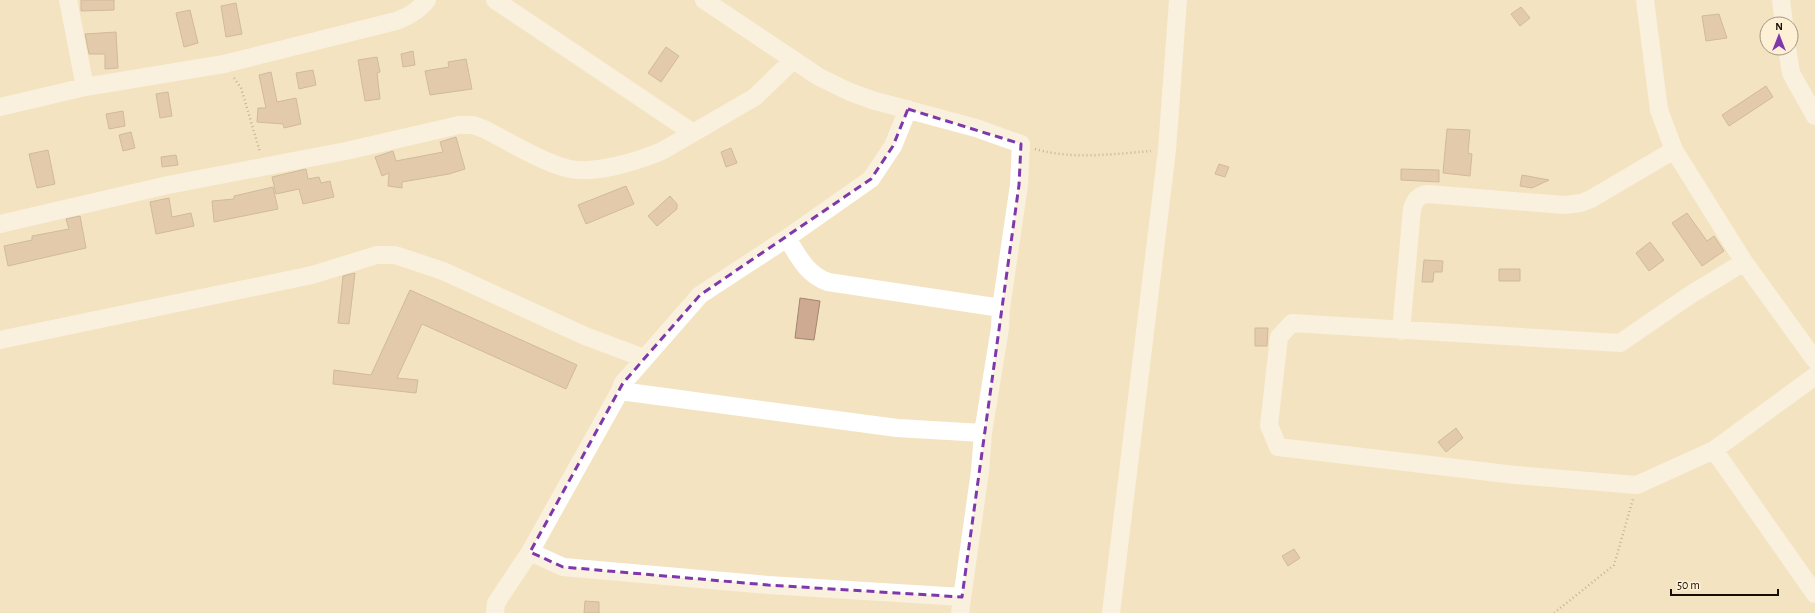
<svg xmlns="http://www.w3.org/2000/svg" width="1815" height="613" font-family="'Alegreya Sans',sans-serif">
<rect width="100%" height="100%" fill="#f4e3c1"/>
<path fill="#cdaa91" stroke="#a48570" d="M81 0H114V10L81 11Z
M236 3 242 34 226 37 221 6Z
M1521 7 1530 18 1520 26 1511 14Z
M190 10 198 43 184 47 176 13Z
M1719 14 1727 38 1706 41 1702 16Z
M116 32 118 68 105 69V54H89L85 34Z
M666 47 679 56 661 82 648 73Z
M413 51 415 65 403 67 401 54Z
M377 57 380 72 377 73 380 99 365 101 358 60Z
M466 59 472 89 430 95 425 71 449 67 448 62Z
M313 70 316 85 299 89 296 73Z
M271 72 277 102 296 98 301 124 284 128 283 124 257 122 258 108H266L259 75Z
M1766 86 1773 97 1729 126 1722 115Z
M168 92 172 116 160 118 156 94Z
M123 111 125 126 109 129 106 114Z
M1447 129 1470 130 1468 153 1472 154 1470 176 1443 173Z
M131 132 135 148 123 151 119 135Z
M456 137 465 169 449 174 402 182V188L388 186 389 173 382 176 375 157 393 151 396 161 443 152 440 142Z
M731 148 737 163 726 167 721 152Z
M48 150 55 184 37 188 29 154Z
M176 155 178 165 162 167 161 157Z
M1219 164 1229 167 1225 177 1215 174Z
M306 169 308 179 319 177 321 183 330 181 334 197 303 204 299 189 276 194 272 177Z
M1401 169 1439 170V182L1401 180Z
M1522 175 1549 180 1532 188 1520 186Z
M626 186 634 204 586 224 578 205Z
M273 187 278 209 214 222 212 201 234 199V196Z
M670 196 677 204V209L657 226 648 216Z
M169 198 172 217 191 213 194 226 156 234 150 202Z
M1687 213 1707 241 1714 236 1724 251 1702 266 1672 223Z
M80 216 86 248 8 266 4 246 32 240V236L69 229 66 219Z
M1650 242 1664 260 1649 271 1636 253Z
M1424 260 1443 261 1442 272H1434L1433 282H1422Z
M1499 269H1520V281H1499Z
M355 273 349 324 338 323 343 276Z
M410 290 577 365 566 389 422 324 397 378 418 380 416 393 333 384 334 370 371 375Z
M800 298 820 301 814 340 795 338Z
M1255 328H1268L1267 346H1255Z
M1456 428 1463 438 1446 452 1438 442Z
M1294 549 1300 558 1288 566 1282 556Z
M585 601 599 602V613H584Z"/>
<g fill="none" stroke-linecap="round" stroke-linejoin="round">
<path stroke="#867a64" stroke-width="2.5" stroke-dasharray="1 3" stroke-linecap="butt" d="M234 78 241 88 260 152
M1035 149C1073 160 1113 154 1151 151
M1554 613 1614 565 1633 499"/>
<path stroke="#fff" stroke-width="18" d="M68 0 85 87
M495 0 693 133
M704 0 819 77 850 92 872 100 976 128 1021 144 1019 185 1001 308 1000 328 983 433
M1645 0 1659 110 1674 150 1744 262 1815 360
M1781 0 1784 24
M1787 48 1791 73 1815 116
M0 107 85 87 224 64 396 21C409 16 418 11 427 0
M0 224 168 185 346 151 459 125H473L484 129C508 141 545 164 570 169 597 174 638 161 662 151L755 97 793 60
M787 238C799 257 806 274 828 282L1001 308
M1744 262 1690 295 1620 343 1292 323 1279 337 1269 425 1278 447 1515 475 1637 485 1714 450 1815 376
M1401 331 1412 209C1415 200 1418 195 1428 194L1564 205 1581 203 1591 199 1674 150
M0 340 312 275 377 255H395L443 271 585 336 644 358
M620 391 897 428 983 433 980 471 960 613
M1714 450 1815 594
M530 552 563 567 768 585 962 597
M495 613 496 603 530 552 620 391 623 383 700 295 787 238 871 179 893 146 908 109
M1111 613 1167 150 1178 0"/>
</g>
<path d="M0 0H1815V613H0ZM908 109 1021 144 1019 185 962 597 768 585 563 567 530 552 623 383 700 295 871 179 893 146Z" fill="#f4e3c1" fill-opacity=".55" fill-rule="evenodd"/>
<path fill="none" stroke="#7f38ab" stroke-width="3" stroke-dasharray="8 5" stroke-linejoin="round" d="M908 109 1021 144 1019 185 962 597 768 585 563 567 530 552 623 383 700 295 871 179 893 146Z"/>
<g transform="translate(1779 36)"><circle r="19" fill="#fef0d5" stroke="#a09681"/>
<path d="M0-3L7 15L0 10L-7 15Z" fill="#7f38ab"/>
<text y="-6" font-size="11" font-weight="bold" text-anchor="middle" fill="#140e03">N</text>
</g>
<path d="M1671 589v6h107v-6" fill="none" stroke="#140e03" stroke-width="2"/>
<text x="1677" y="589" font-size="12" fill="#140e03" stroke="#fef0d5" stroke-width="3" paint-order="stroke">50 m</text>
</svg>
